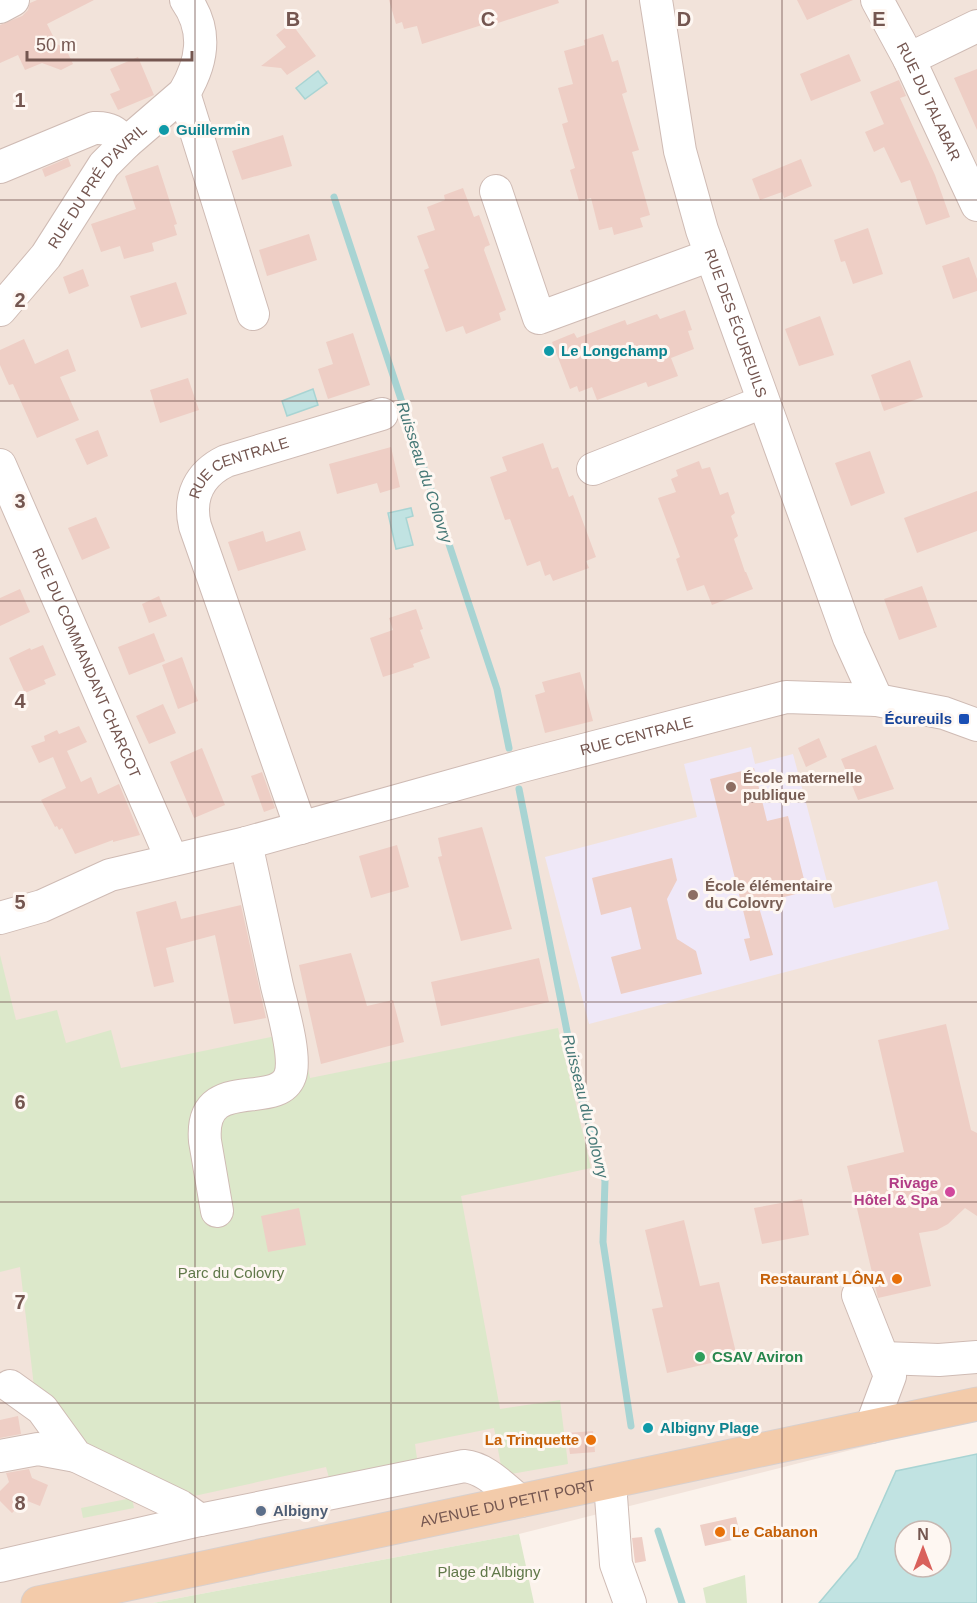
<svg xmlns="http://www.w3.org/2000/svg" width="977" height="1603" font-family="Arial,sans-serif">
<rect width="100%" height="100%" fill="#fbf2eb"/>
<path fill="#f2e3da" d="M0 0H977V1418L519 1534 153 1603H0Z"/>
<path fill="#efe8f8" d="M751 747 755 764 793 754 834 908 937 881 949 929 589 1024 545 857 697 817 684 764Z"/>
<path fill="#dce8ca" d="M0 955 16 1020 57 1010 66 1043 111 1030 121 1068 300 1031 310 1078 558 1028 591 1168 461 1196 500 1409 560 1400 568 1464 511 1474 502 1471 494 1428 415 1444 418 1466 331 1485 326 1467 185 1498 92 1458 35 1395 20 1267 0 1272Z
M132 1498 134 1508 83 1518 81 1508Z
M519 1534 534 1603H153Z
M745 1575 747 1603H706L703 1588Z"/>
<path fill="#c1e3e2" stroke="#a8d4d3" stroke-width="1.5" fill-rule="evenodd" d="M318 71 327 83 305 99 296 88Z
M313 389 318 405 287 416 282 401Z
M411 508 413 516 406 518 413 545 396 549 388 513Z
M977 1454V1603H819L857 1558 896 1471ZM905 1531H941V1567H905Z"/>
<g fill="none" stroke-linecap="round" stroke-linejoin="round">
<path stroke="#a8d4d3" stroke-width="7" d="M334 197 497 689 509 748
M519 789 578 1087 605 1181 603 1242 631 1426
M658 1531 682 1603"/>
</g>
<path fill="#eecec5" d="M37 0H94L47 24 57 44 66 49 73 64 61 70 42 63 25 70 18 55 0 63V25L22 16 28 10 30 3Z
M389 0H558L559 3 483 28 482 25 422 44 417 26 404 29 402 22 396 24Z
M797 0H853L807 20Z
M291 23 316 56 287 75 281 68 261 66 286 47 276 35Z
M603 34 612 62 618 60 627 92 622 94 639 150 632 152 650 215 640 218 643 227 614 235 612 227 599 230 591 198 579 201 570 170 575 168 562 124 568 122 558 88 573 84 564 51 585 45 584 40Z
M849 54 861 81 811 101 800 74Z
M138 57 154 95 118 110 110 94 120 90 110 69Z
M977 69V130L954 78Z
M899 80 906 96 900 98 935 175 950 217 926 225 910 180 901 183 884 147 874 152 865 132 884 124 870 92Z
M283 135 292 166 242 180 232 151Z
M68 158 71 166 45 177 42 169Z
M801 159 812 186 784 198 782 192 760 200 752 179Z
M158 165 177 224 174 225 177 235 152 243 154 251 124 259 120 246 101 252 91 224 136 209 125 176Z
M463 188 474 217 479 215 490 245 485 247 484 250 506 310 499 313 501 320 466 334 463 326 446 332 424 270 429 268 417 236 435 230 427 207 445 200 444 195Z
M868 228 883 274 853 284 845 261 841 262 834 240Z
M309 234 317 260 267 276 259 250Z
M969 257 977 279V291L953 299 942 266Z
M83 269 89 286 69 294 63 277Z
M176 282 187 314 141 328 130 296Z
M685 310 692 330 688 331 694 349 671 358 678 376 648 387 646 382 597 400 592 387 579 392 577 386 570 389 552 342 574 333 577 338 625 320 627 325 657 314 660 319Z
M820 316 834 355 799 366 785 329Z
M353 333 370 385 328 399 318 369 333 364 326 342Z
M24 339 35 364 68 349 76 371 60 377 79 420 37 438 13 384 9 385 0 365V350Z
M910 360 923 397 884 411 871 375Z
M188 378 199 410 160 423 150 390Z
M98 430 108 456 87 465 75 439Z
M543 443 552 469 558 467 569 497 573 495 596 557 586 561 589 568 553 581 550 574 545 576 540 561 527 566 510 519 505 520 490 477 507 471 502 457Z
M391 447 400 487 380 493 377 483 337 494 329 464Z
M870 451 885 493 851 506 835 463Z
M699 461 702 469 710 467 720 495 728 492 735 513 731 516 738 536 734 539 745 572H746L753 589 712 605 704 585 687 591 676 559 680 557 658 498 676 492 671 479 678 476 676 470Z
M977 491V531L917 553 904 518Z
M96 517 110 548 82 560 68 528Z
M263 531 266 542 300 531 306 550 238 571 228 542Z
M922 586 937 627 899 640 884 599Z
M20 589 30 612 0 626V598Z
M159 596 167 616 149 623 142 604Z
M416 609 423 629 420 630 430 658 413 664 414 667 383 677 370 638 393 630 389 618Z
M154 633 165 661 129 675 118 647Z
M43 645 56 675 44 680 46 684 25 693 9 658 30 648 31 650Z
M182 657 198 701 178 709 162 665Z
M580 672 593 721 545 733 535 695 545 692 542 682Z
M163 704 176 733 149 744 136 716Z
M79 726 87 742 67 751 81 782 91 777 98 794 119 784 140 835 113 842V840L75 854 62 828 59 830 57 826 55 827 41 800 66 788 53 757 39 763 31 746 45 741 44 736 57 730 59 734Z
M819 738 827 757 806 767 798 748Z
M876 745 894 789 858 800 841 759Z
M202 748 225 805 194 818 170 762Z
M754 768 767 821 788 816 807 891 758 904 773 955 750 961 744 939 750 938 710 779Z
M262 772 275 808 264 812 251 776Z
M482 827 512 929 461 941 438 857 442 856 438 838Z
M397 845 409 887 371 898 359 856Z
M672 858 677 880 667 899 677 939 696 951 702 974 621 994 611 957 641 949 631 907 601 915 592 878Z
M176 901 181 919 241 905 266 1018 234 1024 215 935 166 948 174 982 154 987 136 912Z
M351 953 367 1006 393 1000 404 1042 321 1064 299 965Z
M539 958 549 1002 441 1026 431 982Z
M946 1024 971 1130 977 1133V1216L965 1208 948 1224 937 1230 919 1233 931 1286 878 1298 847 1166 904 1152 878 1040Z
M802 1199 809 1235 762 1244 754 1208Z
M299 1208 306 1245 268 1252 261 1216Z
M684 1220 700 1286 719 1282 737 1357 667 1373 652 1309 663 1307 645 1230Z
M18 1416 21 1434 0 1438V1420Z
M593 1431 595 1452 570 1454 567 1433Z
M29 1469 32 1478 48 1485 40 1506 25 1500 12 1513 0 1501V1491L9 1482 6 1473Z
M736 1517 741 1538 705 1546 700 1525Z
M642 1537 646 1561 635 1563 632 1538Z"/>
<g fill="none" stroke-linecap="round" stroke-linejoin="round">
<defs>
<g id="minor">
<path id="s1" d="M656 0 680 151 702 230 849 638 877 700"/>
<path id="s2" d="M877 0 909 59 977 205"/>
<path d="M0 7 13 0"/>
<path d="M909 59 977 26"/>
<path d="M184 93 253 314"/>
<path d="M0 167 94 128C109 127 116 132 126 143"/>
<path d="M496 191 539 318 711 255"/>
<path id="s3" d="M0 310 46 256 104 165 126 143 184 93C202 63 208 31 186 0"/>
<path id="s4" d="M0 465 172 860"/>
<path d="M593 469 763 402"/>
<path id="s5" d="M301 828 195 526C188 497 199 474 226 461L382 414"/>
<path id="s6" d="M0 918 42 906 110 875 246 843 522 766 786 697 877 700 944 713 977 725"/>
<path d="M217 1211 205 1141C199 1071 277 1112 290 1076 297 1057 282 1007 277 986 267 938 256 891 246 843"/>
<path d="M858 1295 890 1376 871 1427"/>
<path d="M883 1358 939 1360 977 1357"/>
<path d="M10 1386 42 1409 76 1456 180 1506 200 1520"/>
<path d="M0 1456 38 1449 76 1456"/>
<path d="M610 1483 616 1564 630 1603"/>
<path d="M0 1566 200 1520 464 1466C486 1468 503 1488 520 1501"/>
</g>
<g id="major">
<path id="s7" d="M38 1603 977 1404"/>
</g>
</defs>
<use href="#minor" stroke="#cfbbb4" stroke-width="34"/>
<use href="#major" stroke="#d8d0ce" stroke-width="35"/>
<use href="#minor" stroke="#fff" stroke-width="32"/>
<use href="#major" stroke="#f3cbaa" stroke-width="33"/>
</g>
<path fill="none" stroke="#745650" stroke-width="1.5" stroke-opacity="0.55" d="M195 0V1603M391 0V1603M586 0V1603M782 0V1603M0 200H977M0 401H977M0 601H977M0 802H977M0 1002H977M0 1202H977M0 1403H977"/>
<g fill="#0f9aa8" stroke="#fef7f2" stroke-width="2">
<circle cx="164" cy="130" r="6"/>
<circle cx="549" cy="351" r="6"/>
<circle cx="648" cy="1428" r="6"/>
</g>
<rect fill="#1a4fb4" stroke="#fef7f2" stroke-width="2" x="958" y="713" width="12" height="12" rx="3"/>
<g fill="#8d6e63" stroke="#fef7f2" stroke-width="2">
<circle cx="731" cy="787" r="6"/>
<circle cx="693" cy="895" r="6"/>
</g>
<circle fill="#d1479c" stroke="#fef7f2" stroke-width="2" cx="950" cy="1192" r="6"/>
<g fill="#e8710a" stroke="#fef7f2" stroke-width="2">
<circle cx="897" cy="1279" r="6"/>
<circle cx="591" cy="1440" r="6"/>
<circle cx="720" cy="1532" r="6"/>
</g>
<circle fill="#2e9e5b" stroke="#fef7f2" stroke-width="2" cx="700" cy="1357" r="6"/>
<circle fill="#5c6f8a" stroke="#fef7f2" stroke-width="2" cx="261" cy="1511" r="6"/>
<g text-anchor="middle" stroke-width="6" stroke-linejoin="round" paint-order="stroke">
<g font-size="15" fill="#745650" stroke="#fef7f2">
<text dy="5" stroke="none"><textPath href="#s2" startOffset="114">RUE DU TALABAR</textPath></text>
<text dy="5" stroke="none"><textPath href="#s3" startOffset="158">RUE DU PRÉ D'AVRIL</textPath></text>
<text dy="5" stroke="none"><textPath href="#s1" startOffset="334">RUE DES ÉCUREUILS</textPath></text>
<text dy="5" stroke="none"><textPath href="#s5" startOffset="406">RUE CENTRALE</textPath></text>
<text dy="5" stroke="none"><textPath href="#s4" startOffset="216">RUE DU COMMANDANT CHARCOT</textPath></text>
<text dy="5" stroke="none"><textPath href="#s6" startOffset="663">RUE CENTRALE</textPath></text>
<text dy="5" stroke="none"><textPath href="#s7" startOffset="480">AVENUE DU PETIT PORT</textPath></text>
</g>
<g font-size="15" font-weight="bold" fill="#0d838f" stroke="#fef7f2" text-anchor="start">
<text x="176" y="135">Guillermin</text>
<text x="561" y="356">Le Longchamp</text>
<text x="660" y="1433">Albigny Plage</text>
</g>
<g font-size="15" font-weight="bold" fill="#164399" stroke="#fef7f2" text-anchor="end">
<text x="952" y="724">Écureuils</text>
</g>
<g font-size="15" font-weight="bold" fill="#785e54" stroke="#fef7f2" text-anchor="start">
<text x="743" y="783">École maternelle<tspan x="743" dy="17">publique</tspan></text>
<text x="705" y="891">École élémentaire<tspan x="705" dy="17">du Colovry</tspan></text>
</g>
<g font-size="15" font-weight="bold" fill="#b23c85" stroke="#fef7f2" text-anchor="end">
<text x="938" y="1188">Rivage<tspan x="938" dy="17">Hôtel &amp; Spa</tspan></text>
</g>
<g font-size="15" fill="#607849" stroke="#fef7f2">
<text x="231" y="1278">Parc du Colovry</text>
<text x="489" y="1577">Plage d'Albigny</text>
</g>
<g font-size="15" font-weight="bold" fill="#c56008" stroke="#fef7f2" text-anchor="end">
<text x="885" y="1284">Restaurant LÔNA</text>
<text x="579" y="1445">La Trinquette</text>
<text x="732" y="1537" text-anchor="start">Le Cabanon</text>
</g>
<g font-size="15" font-weight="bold" fill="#27864d" stroke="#fef7f2" text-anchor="start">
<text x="712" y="1362">CSAV Aviron</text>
</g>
<g font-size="15" font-weight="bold" fill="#4e5e75" stroke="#fef7f2" text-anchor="start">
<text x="273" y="1516">Albigny</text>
</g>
<g font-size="16" font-style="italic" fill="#457876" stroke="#fef7f2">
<text transform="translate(425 472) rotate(72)" y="6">Ruisseau du Colovry</text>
<text transform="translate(586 1106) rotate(76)" y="6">Ruisseau du Colovry</text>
</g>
</g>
<g font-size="20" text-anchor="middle" font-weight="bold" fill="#745650" stroke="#fef7f2" stroke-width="6" stroke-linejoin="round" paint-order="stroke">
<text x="293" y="26">B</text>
<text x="488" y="26">C</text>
<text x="684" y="26">D</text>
<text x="879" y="26">E</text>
<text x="20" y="107">1</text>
<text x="20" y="307">2</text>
<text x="20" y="508">3</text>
<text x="20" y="708">4</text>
<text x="20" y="909">5</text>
<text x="20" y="1109">6</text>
<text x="20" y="1309">7</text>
<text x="20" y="1510">8</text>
</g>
<g transform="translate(923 1549)"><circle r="28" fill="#fef7f2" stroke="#c7b7b1" stroke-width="1.5"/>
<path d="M0-4.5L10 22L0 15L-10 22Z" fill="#d9615c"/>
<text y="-9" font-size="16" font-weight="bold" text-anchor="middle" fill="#745650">N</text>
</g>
<path d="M27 51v9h165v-9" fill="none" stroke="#745650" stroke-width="3"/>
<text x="36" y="51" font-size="18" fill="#745650" stroke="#fef7f2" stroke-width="4.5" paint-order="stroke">50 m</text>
</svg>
